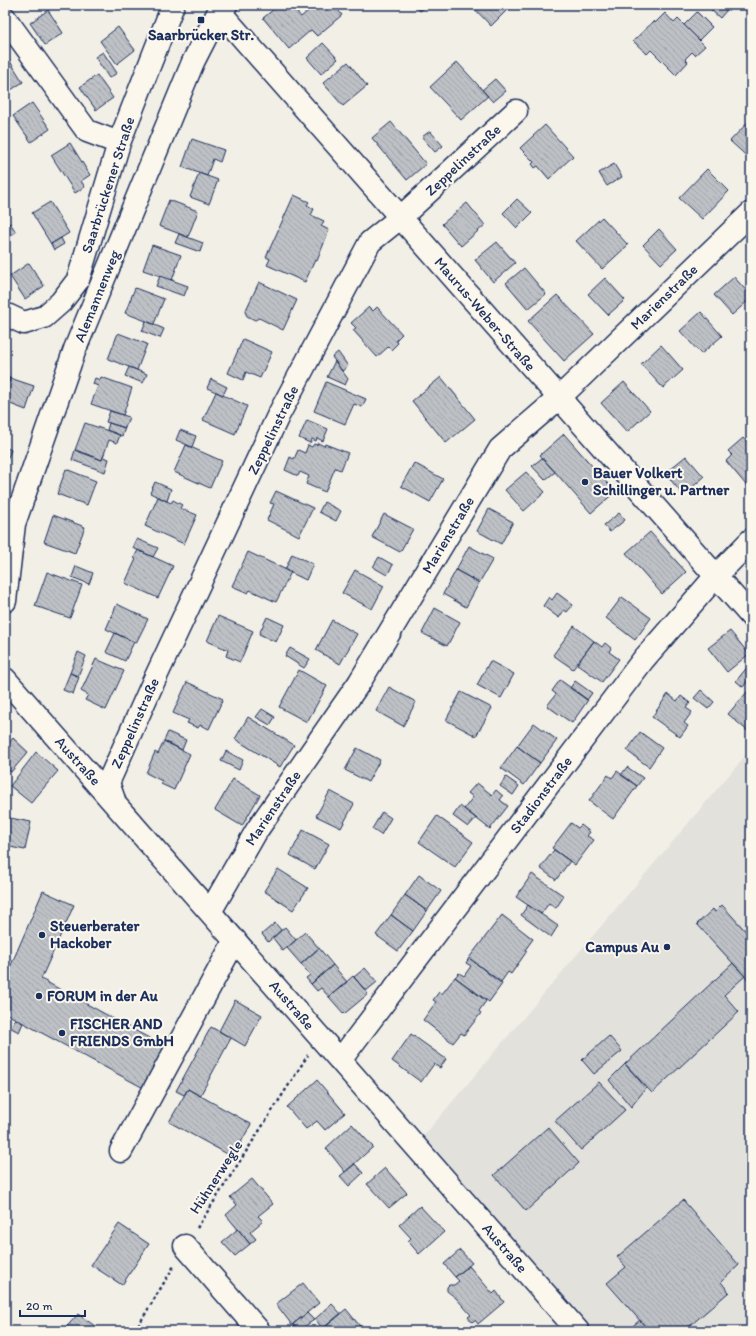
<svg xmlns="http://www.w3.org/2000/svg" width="756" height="1336" font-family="Itim,sans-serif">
<defs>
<pattern id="building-back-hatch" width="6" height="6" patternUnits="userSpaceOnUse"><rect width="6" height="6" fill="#bdc0c4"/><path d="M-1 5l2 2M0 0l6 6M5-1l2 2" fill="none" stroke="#a2a5ab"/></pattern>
</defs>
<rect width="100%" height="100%" fill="#f2efe6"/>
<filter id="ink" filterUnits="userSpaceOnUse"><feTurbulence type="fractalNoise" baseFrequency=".025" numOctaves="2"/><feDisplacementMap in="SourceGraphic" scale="8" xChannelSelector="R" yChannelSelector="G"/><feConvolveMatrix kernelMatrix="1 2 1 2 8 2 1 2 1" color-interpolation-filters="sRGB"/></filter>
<g filter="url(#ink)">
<path fill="#e2e1dc" d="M751 749V1331H578L415 1146Z"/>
<path fill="url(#building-back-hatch)" stroke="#1b2f5e" d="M279 5H291L301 17 315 5H334L342 15 317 36 311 30 289 49 263 18Z
M415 5H428L420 11Z
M471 5H512L491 26Z
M714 5H731L720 18 711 10 715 6Z
M741 5H749L746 9Z
M749 5H751V14L746 9Z
M48 10 63 33 45 45 30 23Z
M697 12 712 27 699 40 684 25Z
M665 13 674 23 678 19 705 46 695 55 692 52 685 59 688 62 676 75 651 50 647 54 633 41 654 21 655 23Z
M118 27 135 50 117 64 100 41Z
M323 43 338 59 321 74 307 58Z
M103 52 117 73 109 78 95 57Z
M751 53V61L747 57Z
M8 58 23 82 5 94V60Z
M348 62 367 86 343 106 323 83Z
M457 62 488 96 461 120 430 87Z
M97 75 113 98 96 110 80 87Z
M495 79 506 91 493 102 482 90Z
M32 103 50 129 31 142 13 116Z
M751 119V160L730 141Z
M391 122 426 164 407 180 372 138Z
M545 125 573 156 549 179 538 166 535 168 532 164 534 162 520 148Z
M430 131 443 146 435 152 422 137Z
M192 139 224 150 220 162 213 159 207 176 182 167Z
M70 143 90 175 81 181 85 187 75 193 51 155Z
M614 164 622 177 607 186 599 173Z
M707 169 729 191 702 219 679 198Z
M199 173 218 180 209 204 190 197Z
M294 195 309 202 307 205 314 209 311 215 324 221 321 226 329 230 317 261 315 260 305 282 267 265 270 259 266 257Z
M517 199 532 213 517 228 503 213Z
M169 200 198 211 188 237 159 226Z
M50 202 69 233 51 244 32 213Z
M467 203 485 225 461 246 442 224Z
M602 217 628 245 602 269 576 241Z
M10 223 16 232 5 239V226Z
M659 229 677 249 661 264 643 245Z
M179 234 203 243 200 252 175 243Z
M61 238 64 244 54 250 51 244Z
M497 242 515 263 493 282 475 260Z
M152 245 181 255 172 280 143 270Z
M29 263 44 286 25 299 10 276Z
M524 268 546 294 528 309 506 283Z
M160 276 188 286 184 296 156 286Z
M734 277 751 296V298L732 315 714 295Z
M605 278 625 300 608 315 588 294Z
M259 282 297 300 283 330 259 318 255 320 247 316 245 312Z
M135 288 164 299 154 324 125 313Z
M557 295 594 334 564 361 528 321Z
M369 307 373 311 377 307 402 334 396 340 398 343 391 350 388 347 377 357 353 330 356 328 351 323Z
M701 312 722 336 701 354 680 331Z
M146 321 164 329 160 338 142 331Z
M118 333 147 344 137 370 108 359Z
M243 339 272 352 260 378 246 372 243 380 228 373Z
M661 345 683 370 663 388 641 364Z
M338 352 348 366 342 371 332 357Z
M335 361 348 379 345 385 327 377Z
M129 367 147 374 143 383 125 376Z
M5 376 10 378 5 392Z
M101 377 132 388 123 415 91 404 98 386 93 384 95 378 100 380Z
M441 377 475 419 446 443 412 401Z
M10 378 34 386 26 410 5 402V392Z
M211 379 227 387 223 395 207 388Z
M326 382 366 399 362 407 354 404 345 424 314 411Z
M624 382 650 411 627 432 601 403Z
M216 392 247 406 235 434 203 420Z
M110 411 129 417 125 428 106 422Z
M307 420 328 429 323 441 317 438 316 441 312 439 310 443 299 438Z
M85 423 120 435 117 443 109 440 102 460 75 450Z
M109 423 125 428 122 436 107 430Z
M180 430 196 436 192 447 176 440Z
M564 434 615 492 591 513 540 455Z
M743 438 751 447V491L726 461 732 455 728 451Z
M318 443 324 446 325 444 348 453 341 470 335 468 325 492 306 484 309 476 300 472 298 476 285 470 290 457 294 459 298 450 305 453 308 445 312 447 314 444 317 445Z
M186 445 222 461 210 488 174 472Z
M5 447 11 450 5 465Z
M75 450 102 460 103 457 109 459 105 472 72 460Z
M686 456 704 477 683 495 665 473Z
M542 458 555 472 545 480 532 466Z
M414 463 443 479 430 502 401 486Z
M66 469 96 481 87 505 57 494Z
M526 472 545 492 524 511 505 490Z
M155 482 171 489 167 501 150 493Z
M276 491 313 508 299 536 267 520 274 504 270 503Z
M158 497 171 503 173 500 182 505 180 508 197 515 184 544 145 526Z
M324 502 341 511 336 521 319 512Z
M489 509 513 522 501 544 477 531Z
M619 513 625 520 610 532 604 525Z
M384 514 413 529 400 552 372 537Z
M53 515 85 527 75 553 44 542Z
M650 532 686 572 662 594 626 553Z
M137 539 158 548 153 557 133 548Z
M469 546 493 559 479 583 456 570Z
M138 550 173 566 158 598 125 583 136 559 134 558Z
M248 552 291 572 276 602 250 590 248 593 232 586Z
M292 554 313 564 306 580 285 570Z
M379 557 393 565 387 575 373 567Z
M76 566 93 573 89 584 72 577Z
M355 570 384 586 372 609 342 593Z
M456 570 479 583 466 607 443 594Z
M47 572 82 585 70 618 35 606Z
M557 593 573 605 567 612 564 610 559 618 543 606 549 597 552 600Z
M622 597 651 618 635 640 606 618Z
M117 604 148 619 136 643 106 629Z
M435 608 460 622 447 646 422 633Z
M218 616 253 631 240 662 226 656 228 650 207 641Z
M267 617 284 625 276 642 259 634Z
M332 620 357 634 340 664 316 650Z
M574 626 594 641 573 669 553 655Z
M730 631 749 654 727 672 708 648Z
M115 633 134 642 125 661 106 652Z
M594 641 602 647 605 643 611 648 609 652 619 659 602 682 577 664Z
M290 648 310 659 304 668 285 656Z
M78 652 86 656 78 676 70 673Z
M96 659 124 671 106 710 85 700 88 695 81 691Z
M490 661 514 674 501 698 477 685Z
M749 665 751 667V677L743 687 736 681Z
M299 670 327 686 307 722 279 707Z
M70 673 79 677 73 694 63 690Z
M560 680 588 700 572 723 547 706 556 694 552 691Z
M575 681 592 693 587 700 570 688Z
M187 682 223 699 209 729 200 725 198 728 187 723 189 720 173 713Z
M389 687 416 702 403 726 376 711Z
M701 690 714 702 708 709 694 698Z
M748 691 751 693V734L728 714Z
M461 692 492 708 476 736 446 720Z
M668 694 677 701 681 696 690 703 686 708 692 712 684 723 688 726 680 737 652 717Z
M262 709 275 717 270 725 256 717Z
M248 717 294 745 280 767 235 739Z
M534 723 557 740 540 763 517 746Z
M168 732 186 740 182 750 164 741Z
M640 732 662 748 649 767 627 751Z
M13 738 28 752 11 772 5 767V748Z
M164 741 190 754 174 790 161 784 162 781 146 773 155 752 158 754Z
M517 746 540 763 524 785 501 768Z
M357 748 380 760 368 782 345 770Z
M226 751 243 760 239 770 221 761Z
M36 752 58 771 31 803 10 786Z
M627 767 643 778 637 786 621 775Z
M617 771 637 786 613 819 589 801 608 775 612 778Z
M506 777 519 786 513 795 500 786Z
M233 779 260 795 242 826 215 810Z
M477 783 492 795 496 790 503 796 500 800 508 806 490 829 464 809 473 797 468 793Z
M330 791 354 804 341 828 316 816Z
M460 806 476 818 468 827 453 816Z
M382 812 391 818 381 835 372 829Z
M437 816 473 842 455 867 419 842Z
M5 817 31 822 25 850 5 846Z
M571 823 578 828 581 825 590 832 587 836 594 840 575 865 552 848Z
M303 830 329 844 315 869 290 855Z
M554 850 570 861 556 880 540 868Z
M278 869 308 888 293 910 264 891Z
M532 874 564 896 556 908 549 903 541 914 516 897Z
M419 875 441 891 427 911 405 895Z
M43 891 74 905 41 979 171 1050 149 1091 5 1013V979Z
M405 895 427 911 413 931 391 915Z
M528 905 558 926 551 937 521 915Z
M722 905 751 937V983L697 924 713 909 715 912Z
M391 915 413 931 398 951 376 935Z
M502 915 533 939 525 950 527 951 511 974 508 972 501 982 469 958Z
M275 923 281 930 268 942 262 934Z
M285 927 296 940 283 951 273 938Z
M305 932 319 948 301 964 287 948Z
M319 948 333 965 311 984 306 978 310 975 301 964Z
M469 958 502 984 489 1002 455 977 459 973 464 976 471 966 466 963Z
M733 963 745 976 724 995 739 1012 652 1093 625 1064Z
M333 965 347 982 329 997 321 988 317 991 311 984Z
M365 968 377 982 366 991 354 977Z
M353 976 368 994 344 1014 329 997Z
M455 977 486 1001 479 1011 481 1013 464 1035 461 1033 453 1043 423 1020 436 1002 433 1000 439 992 442 994Z
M235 1000 262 1015 245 1046 219 1031Z
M15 1019 23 1023 19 1032 11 1028Z
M211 1027 231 1038 200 1096 188 1089 184 1095 176 1091Z
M411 1034 446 1059 440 1068 434 1064 421 1082 392 1061Z
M609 1036 622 1051 594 1074 582 1060Z
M625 1064 646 1088 631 1107 609 1080Z
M317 1080 345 1113 325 1130 317 1121 306 1129 287 1107Z
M599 1082 625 1110 581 1150 555 1121Z
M188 1089 251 1124 233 1157 169 1122Z
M352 1124 373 1147 345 1172 326 1148Z
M548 1127 579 1163 526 1211 494 1175Z
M355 1164 363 1173 349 1186 340 1176Z
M385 1168 407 1193 389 1208 367 1184Z
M252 1179 273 1204 258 1216 263 1221 250 1232 256 1239 250 1244 226 1215 237 1205 230 1197Z
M683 1200 739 1265 721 1282 729 1292 684 1331H649L607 1283 626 1267 617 1257Z
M420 1206 444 1232 419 1254 408 1241 411 1238 399 1225Z
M119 1224 149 1244 122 1285 91 1265Z
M238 1229 250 1244 235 1256 222 1242Z
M460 1250 472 1263 455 1277 444 1264Z
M469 1266 493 1294 496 1291 504 1302 478 1324 475 1320 472 1322 468 1317 471 1315 456 1298 447 1291V1287L449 1285H454L459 1281 455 1277Z
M303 1283 319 1303 292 1325 276 1304Z
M332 1304 341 1314 323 1329 315 1319Z
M346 1309 364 1331H322L321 1330Z
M307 1313 314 1320 298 1331 293 1324Z
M78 1314 102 1331H63Z
M640 1320 649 1331H629L628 1330Z"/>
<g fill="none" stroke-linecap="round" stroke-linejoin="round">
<defs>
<path id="minor" d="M219 11 751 616
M5 18 87 131 119 143
M5 314 24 323 44 317 61 302 78 280 119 143 173 5
M5 601 14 524 75 349 193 62 219 11 226 5
M5 679 578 1331
M114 800 108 783 151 687 278 416 370 242 401 217 516 111
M210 912 257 830 359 683 500 449 559 398 751 213
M341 1059 643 660 716 576 751 540
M121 1151 235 940
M185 1246 259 1331"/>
</defs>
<use href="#minor" stroke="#1b2f5e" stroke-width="25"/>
<path stroke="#1b2f5e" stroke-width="2.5" stroke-dasharray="3 3" stroke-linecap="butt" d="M197 1228 308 1055
M135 1331 174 1266"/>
<use href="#minor" stroke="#fbf7ec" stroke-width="22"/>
</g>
</g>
<g fill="#1b2f5e" stroke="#fbf7ec" stroke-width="1.5">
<rect x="197" y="16" width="8" height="8" rx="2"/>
<circle cx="585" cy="482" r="4"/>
<circle cx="42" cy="935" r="4"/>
<circle cx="667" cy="947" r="4"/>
<circle cx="39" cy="996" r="4"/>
<circle cx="62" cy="1033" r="4"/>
</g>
<g text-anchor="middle" stroke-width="4" stroke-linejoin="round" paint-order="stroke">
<g font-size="15" font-weight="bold" fill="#1b2f5e" stroke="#fbf7ec" text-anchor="start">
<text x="201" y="40" text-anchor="middle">Saarbrücker Str.</text>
<text x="593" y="478">Bauer Volkert<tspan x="593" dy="17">Schillinger u. Partner</tspan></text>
<text x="50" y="931">Steuerberater<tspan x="50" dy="17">Hackober</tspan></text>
<text x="659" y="952" text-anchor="end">Campus Au</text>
<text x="47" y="1001">FORUM in der Au</text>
<text x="70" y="1029">FISCHER AND<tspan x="70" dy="17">FRIENDS GmbH</tspan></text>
</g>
<g font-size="15" fill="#1b2f5e" stroke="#fbf7ec">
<text transform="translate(463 160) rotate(-43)" y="5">Zeppelinstraße</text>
<text transform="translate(108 185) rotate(-72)" y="5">Saarbrückener Straße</text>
<text transform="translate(97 296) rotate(-68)" y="5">Alemannenweg</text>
<text transform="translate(664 297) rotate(-44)" y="5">Marienstraße</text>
<text transform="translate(485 314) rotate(49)" y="5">Maurus-Weber-Straße</text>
<text transform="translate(273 430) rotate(-64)" y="5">Zeppelinstraße</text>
<text transform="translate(448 535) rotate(-59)" y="5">Marienstraße</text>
<text transform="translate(135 723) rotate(-66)" y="5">Zeppelinstraße</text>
<text transform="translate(78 761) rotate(48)" y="5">Austraße</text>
<text transform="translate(541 795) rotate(-53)" y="5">Stadionstraße</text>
<text transform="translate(273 808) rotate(-56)" y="5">Marienstraße</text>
<text transform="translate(292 1005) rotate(49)" y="5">Austraße</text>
<text transform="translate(216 1177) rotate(-57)" y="5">Hühnerwegle</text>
<text transform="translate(505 1248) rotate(49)" y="5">Austraße</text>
</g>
</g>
<rect width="756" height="1336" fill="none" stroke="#fbf7ec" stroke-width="20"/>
<rect x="10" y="10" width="736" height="1316" fill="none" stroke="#1b2f5e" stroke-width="1.5" filter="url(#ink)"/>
<path d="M20 1310v6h65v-6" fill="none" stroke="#1b2f5e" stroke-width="2"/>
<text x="26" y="1310" font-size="12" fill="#1b2f5e" stroke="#fbf7ec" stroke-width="3" paint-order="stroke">20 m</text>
</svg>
